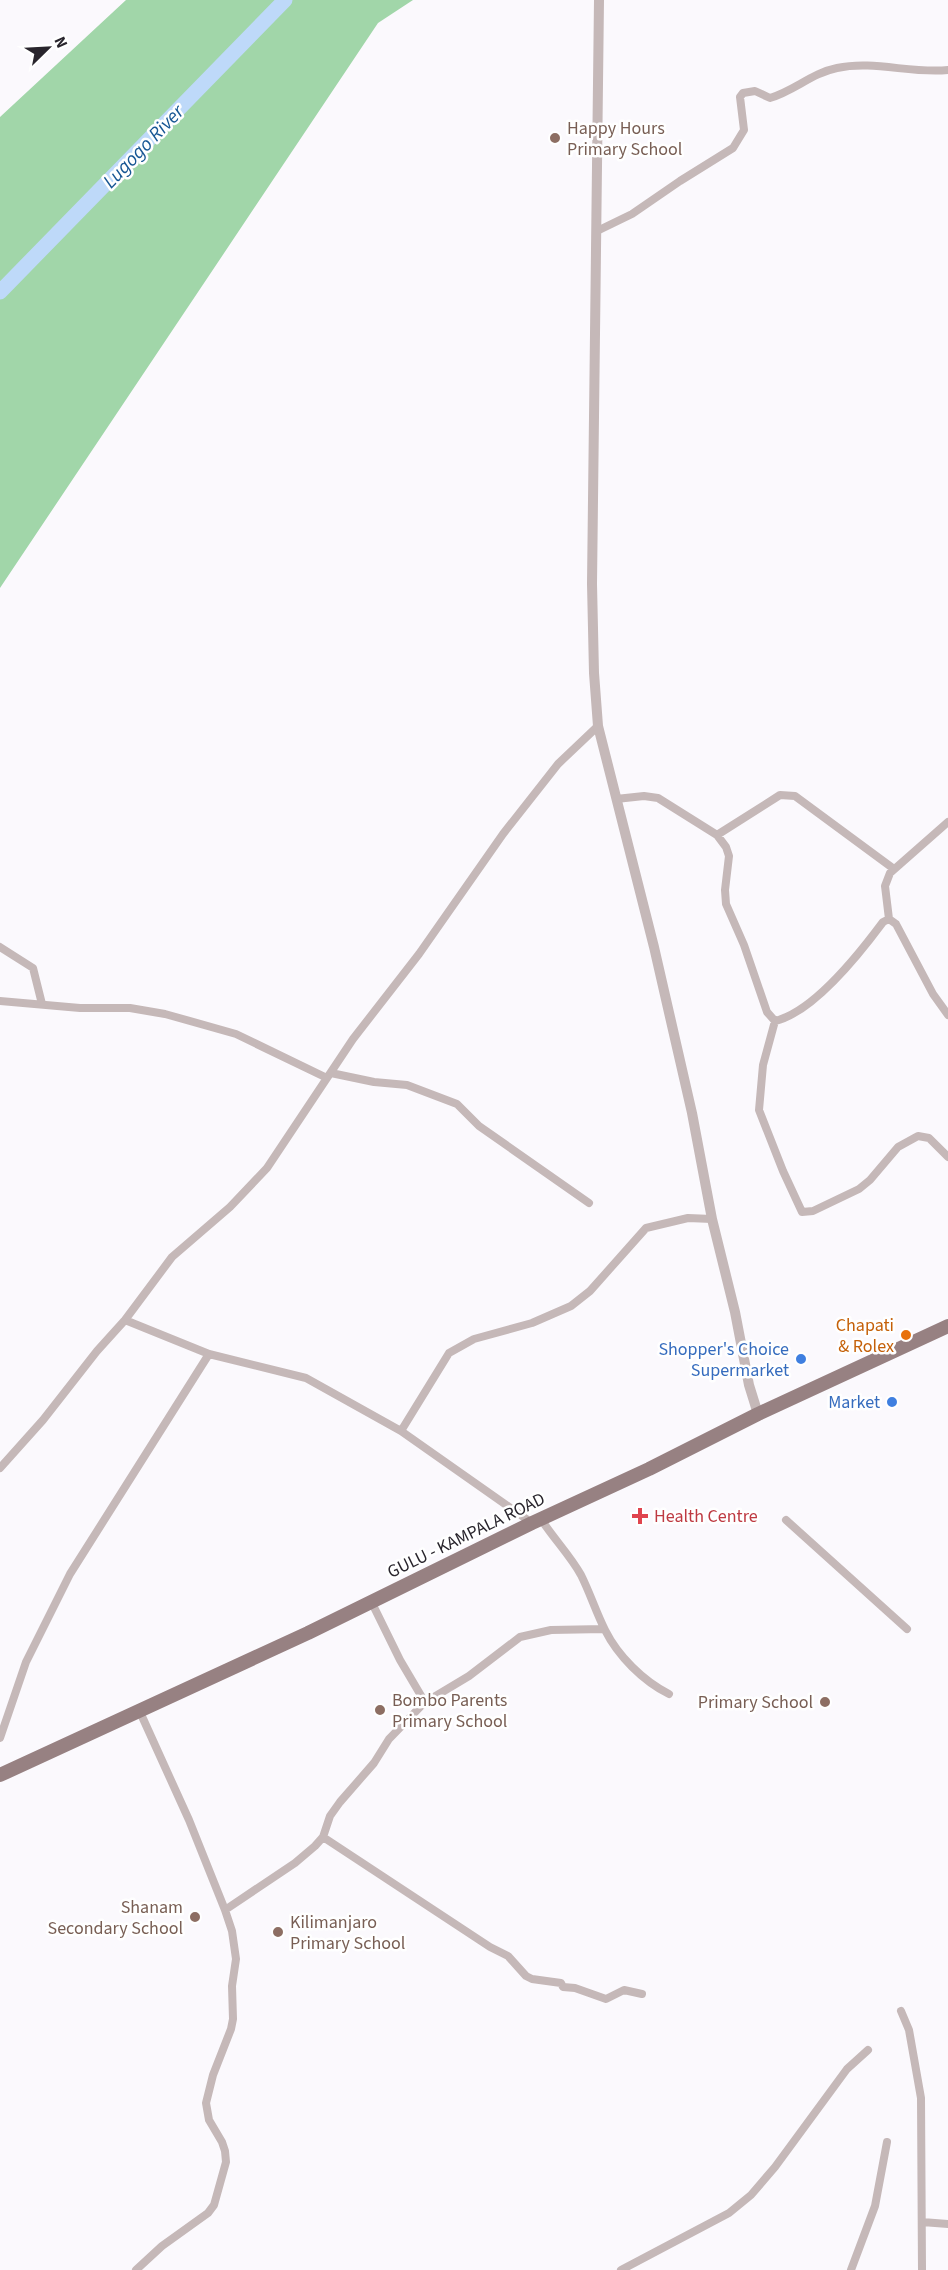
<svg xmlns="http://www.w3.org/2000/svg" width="948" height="2270" font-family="'Source Sans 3',sans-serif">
<rect width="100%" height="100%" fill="#fbf9fd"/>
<path fill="#a1d6a9" d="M126 0H413L378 23 0 588V117Z"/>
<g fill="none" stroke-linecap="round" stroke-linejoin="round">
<path stroke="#bed9f9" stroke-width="15" d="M0 292 285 0"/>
<path stroke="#c5b8b8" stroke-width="8" d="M597 231 632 214 680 181 733 148 744 130 740 97 743 93 755 91 770 98C794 91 812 73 837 68 874 60 911 74 948 70
M616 799 644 796 658 798 717 835 726 847 729 856 725 890 726 904 744 945 767 1012 775 1021C814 1012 860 953 883 922L889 919 896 924 933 994 948 1015
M717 835 780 795 795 796 894 869
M889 919 885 886 890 873 948 822
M0 947 33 968 42 1004
M0 1001 80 1008H130L165 1014 236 1034 327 1078
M775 1021 763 1065 759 1110 783 1171 802 1212 813 1211 859 1189 870 1180 898 1147 918 1136 929 1138 948 1157
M331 1073 374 1082 407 1085 457 1104 479 1126 589 1203
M125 1320 209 1354 306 1378 401 1431 532 1523
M401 1431 449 1353 474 1339 532 1323 571 1306 590 1291 646 1228 688 1218 712 1219
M0 1468 43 1420 97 1351 125 1320 172 1257 230 1207 267 1168 353 1039 419 954 503 834 558 764 598 726
M541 1519C553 1538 570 1555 581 1575 590 1593 596 1612 605 1630 618 1656 643 1681 669 1694
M786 1520 907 1629
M424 1703 469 1676 520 1637 551 1630 604 1629
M0 1738 26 1662 70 1574 209 1354
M323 1837 490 1947 508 1956 526 1976 532 1979 561 1983 563 1987 575 1988 606 1999 624 1990 642 1994
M225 1910 295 1863 315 1846 323 1837 330 1816 340 1802 374 1763 389 1739 423 1704V1699L400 1660 371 1601
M901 2011 909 2030 921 2098 922 2270
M922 2222 948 2224
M136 2270 162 2246 208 2213 214 2205 226 2162 225 2151 222 2142 209 2120 206 2103 213 2075 231 2029 233 2019 232 1986 236 1959 232 1931 225 1910 189 1820 140 1712
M621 2270 729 2213 751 2195 775 2167 847 2069 868 2050
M851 2270 875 2206 887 2142"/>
<path stroke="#c5b8b8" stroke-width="10" d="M599 0 592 584 594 673 598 726 654 947 692 1113 712 1219 735 1312 749 1385 758 1414"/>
<path stroke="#978182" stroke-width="14" d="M0 1775 308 1633 532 1523 649 1469 758 1414 948 1326"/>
</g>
<g fill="#8d6e63" stroke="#fff" stroke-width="2">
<circle cx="555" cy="138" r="6"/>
<circle cx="825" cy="1702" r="6"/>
<circle cx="380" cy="1710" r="6"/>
<circle cx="195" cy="1917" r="6"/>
<circle cx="278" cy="1932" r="6"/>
</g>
<circle fill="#e8710a" stroke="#fff" stroke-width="2" cx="906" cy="1335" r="6"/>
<g fill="#3f7fe0" stroke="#fff" stroke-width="2">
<circle cx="801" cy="1359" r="6"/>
<circle cx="892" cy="1402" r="6"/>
</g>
<path fill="#e0444e" stroke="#fff" stroke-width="2" d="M637 1507h6v6h6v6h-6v6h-6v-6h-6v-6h6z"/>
<g text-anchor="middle" stroke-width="5" stroke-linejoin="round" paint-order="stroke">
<g font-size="18" fill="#785e54" stroke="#fff" text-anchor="start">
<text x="567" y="134">Happy Hours<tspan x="567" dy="21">Primary School</tspan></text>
<text x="392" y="1706">Bombo Parents<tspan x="392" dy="21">Primary School</tspan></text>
<text x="813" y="1708" text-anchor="end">Primary School</text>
<text x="183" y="1913" text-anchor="end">Shanam<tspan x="183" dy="21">Secondary School</tspan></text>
<text x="290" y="1928">Kilimanjaro<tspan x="290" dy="21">Primary School</tspan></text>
</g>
<g font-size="18" fill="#c56008" stroke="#fff" text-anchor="end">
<text x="894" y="1331">Chapati<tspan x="894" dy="21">&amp; Rolex</tspan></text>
</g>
<g font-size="18" fill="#366cbe" stroke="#fff" text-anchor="end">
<text x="789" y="1355">Shopper's Choice<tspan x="789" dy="21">Supermarket</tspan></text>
<text x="880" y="1408">Market</text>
</g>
<g font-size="18" fill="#be3a42" stroke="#fff" text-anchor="start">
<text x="654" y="1522">Health Centre</text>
</g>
<g font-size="18" fill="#29252d" stroke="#fff">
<text transform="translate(466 1535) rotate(-26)" y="6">GULU - KAMPALA ROAD</text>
</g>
<g font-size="20" font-style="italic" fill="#185794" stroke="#fff">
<text transform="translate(143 146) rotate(-46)" y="7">Lugogo River</text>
</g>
</g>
<g transform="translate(48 48) rotate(66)" stroke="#ffffff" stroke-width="4.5" paint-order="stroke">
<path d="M0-4.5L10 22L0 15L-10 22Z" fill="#29252d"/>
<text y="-9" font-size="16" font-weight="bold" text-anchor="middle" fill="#29252d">N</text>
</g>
</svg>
